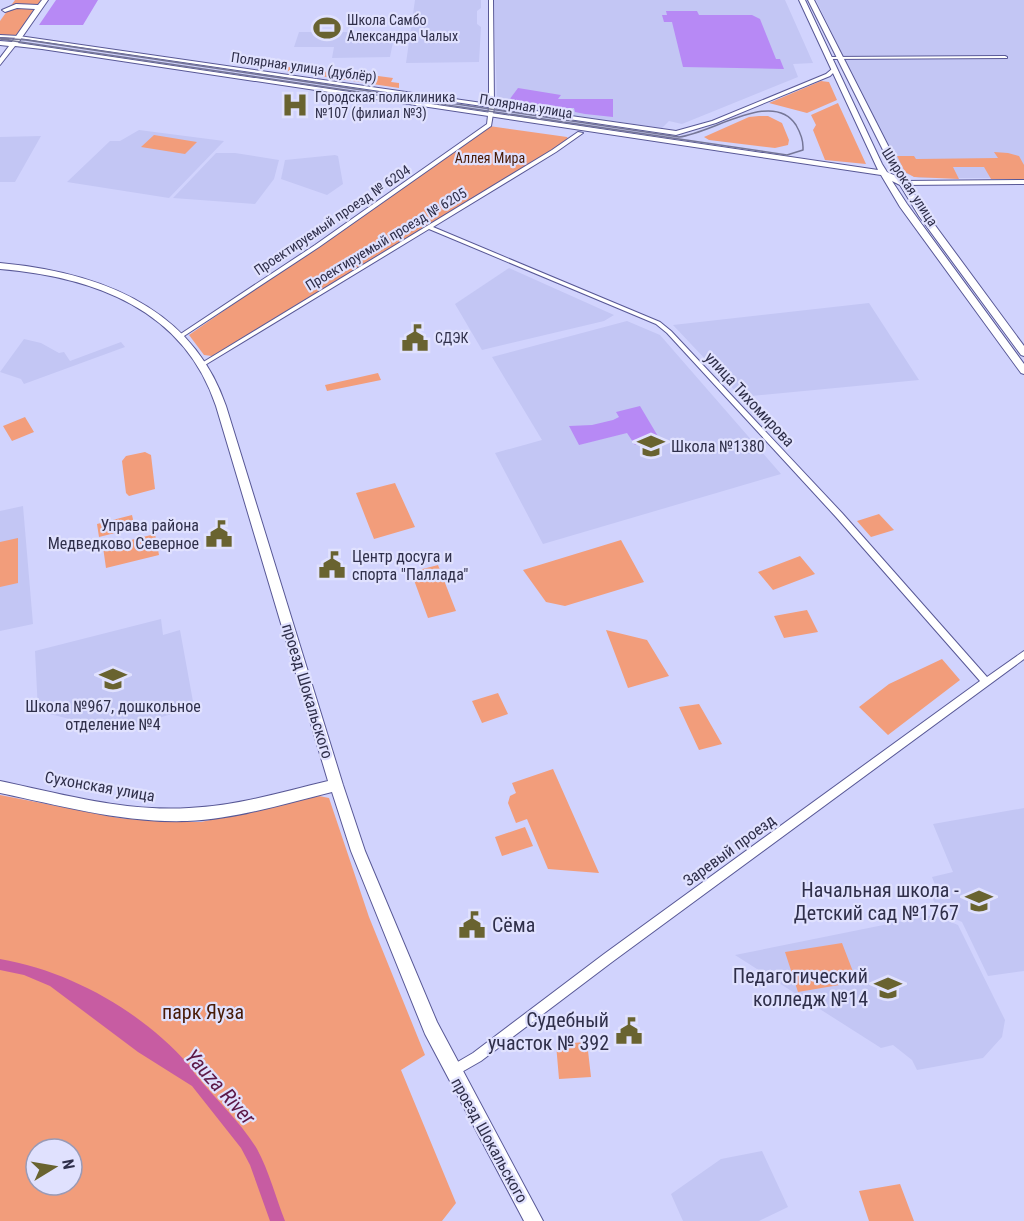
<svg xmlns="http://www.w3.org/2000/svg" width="1024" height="1221" font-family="'Roboto Condensed',sans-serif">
<rect width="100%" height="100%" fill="#d1d3fd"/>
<path fill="#c3c6f4" d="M415 0H481V8L477 11V24L481 27 479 62 406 63Z
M494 0H785L813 63 793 64 798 77 682 124 669 121 662 128 497 105Z
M816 0H1024V178H919L904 173 898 168 881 135Z
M299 32H395L390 57 332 58 334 47H294Z
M139 130 224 141 169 198 67 182 110 141H120Z
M41 136 15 182H0V137Z
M216 153H235L279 160 274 179 255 204 173 198Z
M335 155 338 156 343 184 327 195 281 179 285 160Z
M509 268 614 315 604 321 482 350 455 304Z
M869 303 919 380 741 397 673 325Z
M627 321 660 335 781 474 543 544 495 453 542 440 492 357Z
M24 339 41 343 59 353 64 352 70 361 121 342 125 347 24 384 21 379 0 372Z
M23 506 33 624 0 631V511Z
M161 619 163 635 180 630 194 707 117 731 38 711 35 651Z
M1024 808V971L988 976 962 922 939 912 928 889 936 887 932 877 953 872 933 824Z
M933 915 958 925 1005 1020 1002 1037 983 1058 917 1070 912 1060 893 1045 881 1048 735 955Z
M762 1151 788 1207 759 1221H683L671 1194 721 1159Z"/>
<path fill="#f29d7b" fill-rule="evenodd" d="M15 0H41L17 35 0 36V21Z
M281 66 353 75 355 77 356 73 393 78 391 82 399 83V88L280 70Z
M821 81 829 82 837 100 807 113 769 103Z
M838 103 866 164 825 160 813 130 816 125 811 115Z
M759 116H768L782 123 789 140 788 145 775 148 709 140 704 137 749 117Z
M489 126 567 137 569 140 212 356 204 355 189 335Z
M154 135 197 142 185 154 141 147Z
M994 152 1008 153 1019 156 1024 165V179H991L984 167H953L959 179 914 177 905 172 897 156H914L916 159 998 158Z
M378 373 381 380 327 391 325 385Z
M25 417 34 432 12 441 3 426Z
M145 452 151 455 155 489 129 496 126 493 122 461 126 456Z
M395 483 415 527 374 539 356 493Z
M879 514 894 530 871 537 857 521Z
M132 515 135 528 99 537 97 524Z
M155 534 159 555 106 568 103 547Z
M18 538V583L0 587V542Z
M621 540 644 582 565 606 546 602 523 570Z
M800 556 815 574 773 590 758 572Z
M438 565 456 611 428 618 411 572Z
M807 610 818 632 784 638 774 616Z
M606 630 647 640 669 676 628 688Z
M942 659 960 680 888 735 859 707 889 684Z
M498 693 508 714 482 723 472 701Z
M699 704 722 744 699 750 679 707Z
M553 769 599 873 548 869 527 819 516 823 508 803 510 796 516 793 512 783Z
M0 795 119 818 168 822H201L319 796 329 798 369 917 425 1055 401 1070 456 1203 442 1221H0ZM36 1149H72V1185H36Z
M525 827 533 846 502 856 495 837Z
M842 943 857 982 798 992 785 952Z
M587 1042 591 1077 559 1079 556 1044Z
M900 1184 914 1221H869L859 1191Z"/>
<path fill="#c75ca2" d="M0 959C70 971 141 1011 188 1064 192 1067 193 1072 196 1075 216 1100 240 1121 257 1149 269 1171 276 1198 285 1221H270L250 1165 241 1148 192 1086 138 1052 50 986 24 975 0 970Z"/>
<path fill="#b789f5" d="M56 0H98L83 25H39Z
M666 11H697L699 15H752L760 19 776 59H780L784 69 683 67 672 22H664L662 15H667Z
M518 88 561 95 558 99H613V117L585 114 575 112 574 108H554L509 100Z
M640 406 659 438 647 442 635 445 627 433 579 445 569 426 592 425 613 420 619 417 616 412Z"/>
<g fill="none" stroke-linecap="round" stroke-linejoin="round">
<defs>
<path id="street" d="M489 0H493L494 105 676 131 712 121 826 74 832 69 836 70 830 76 716 123 676 135 494 108 491 126 319 247 181 338 179 337V335L315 245 487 124 489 107 19 38 0 37V35L19 36 489 104Z
M1005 56 1007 57V58L828 59 826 58 828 57Z
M578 132 583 133 556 152 433 227 660 322 671 331 842 513 987 677 1024 651V659L612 962 481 1061 453 1077 449 1075 447 1071 449 1067 473 1053 604 954 980 681 836 517 667 333 656 324 429 229 205 365 203 366 200 364 552 150Z
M1024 180V184L903 185 900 183 903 181Z"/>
<path id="secondary" d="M42 0H48L18 43 878 170 799 0H805L882 164 887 172 896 176 808 0H814L907 183 926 213 1024 346V356L1021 355 919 216 900 185 892 181 907 204 1024 364V374L1021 373 900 207 881 175 42 49 15 46 0 65V58L9 46 0 45V41L12 42 35 9 17 8 5 12 2 10 16 4 38 5Z
M0 263C98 272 192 306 226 406L343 785 365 851 437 1022 543 1221H524L425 1034 351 851 332 792C284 804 236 819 187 821 123 823 62 806 0 793V781C62 794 125 812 189 808 236 806 282 792 328 781L216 406C184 309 94 277 0 269Z"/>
</defs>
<use href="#street" stroke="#585896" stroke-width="2"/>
<use href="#secondary" stroke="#585896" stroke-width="2"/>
<use href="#street" fill="#fff" fill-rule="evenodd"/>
<use href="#secondary" fill="#fff" fill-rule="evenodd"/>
<path stroke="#757697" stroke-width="1.5" d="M0 38 26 40 679 137C713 133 773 89 796 125 800 132 803 139 803 147V150L787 155 0 39"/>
</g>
<defs>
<symbol id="stadium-bare" viewBox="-9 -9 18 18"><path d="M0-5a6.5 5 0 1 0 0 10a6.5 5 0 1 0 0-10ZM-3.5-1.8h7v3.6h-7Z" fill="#696330" stroke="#e0e1fe" stroke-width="2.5" paint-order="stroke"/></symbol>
<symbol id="hospital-bare" viewBox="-9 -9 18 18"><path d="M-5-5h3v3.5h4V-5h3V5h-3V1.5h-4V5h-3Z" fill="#696330" stroke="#e0e1fe" stroke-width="2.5" paint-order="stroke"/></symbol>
<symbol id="civic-bare" viewBox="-9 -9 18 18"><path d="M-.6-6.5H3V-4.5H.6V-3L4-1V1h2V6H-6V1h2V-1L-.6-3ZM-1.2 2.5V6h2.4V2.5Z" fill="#696330" stroke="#e0e1fe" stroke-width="2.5" paint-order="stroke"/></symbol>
<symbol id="school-bare" viewBox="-9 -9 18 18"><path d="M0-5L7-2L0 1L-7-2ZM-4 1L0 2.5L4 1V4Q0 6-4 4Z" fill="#696330" stroke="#e0e1fe" stroke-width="2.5" paint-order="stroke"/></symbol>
<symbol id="university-bare" viewBox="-9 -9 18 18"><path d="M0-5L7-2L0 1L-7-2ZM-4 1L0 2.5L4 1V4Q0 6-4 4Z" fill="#696330" stroke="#e0e1fe" stroke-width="2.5" paint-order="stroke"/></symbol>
</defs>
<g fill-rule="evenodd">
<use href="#stadium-bare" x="308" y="9" width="38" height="38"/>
<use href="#hospital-bare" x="276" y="86" width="38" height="38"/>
<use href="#civic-bare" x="396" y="319" width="38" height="38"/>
<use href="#school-bare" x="632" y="427" width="38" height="38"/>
<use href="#civic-bare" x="200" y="515" width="38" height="38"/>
<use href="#civic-bare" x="313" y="546" width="38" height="38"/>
<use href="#school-bare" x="94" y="660" width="38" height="38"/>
<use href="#school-bare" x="960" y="882" width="38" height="38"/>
<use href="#civic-bare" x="453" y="906" width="38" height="38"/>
<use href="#university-bare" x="869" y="969" width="38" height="38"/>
<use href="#civic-bare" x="610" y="1012" width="38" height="38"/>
</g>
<g text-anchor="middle" stroke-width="4.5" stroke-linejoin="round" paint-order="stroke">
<g font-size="14" fill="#2f2f4a" stroke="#e0e1fe" text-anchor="start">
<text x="347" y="25">Школа Самбо<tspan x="347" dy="16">Александра Чалых</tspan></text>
<text x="315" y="102">Городская поликлиника<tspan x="315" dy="16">№107 (филиал №3)</tspan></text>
<text x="435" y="343">СДЭК</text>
</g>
<g font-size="14" fill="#2f2f4a" stroke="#e0e1fe">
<text transform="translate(304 67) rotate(8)" y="5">Полярная улица (дублёр)</text>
<text transform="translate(526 106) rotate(9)" y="5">Полярная улица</text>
<text transform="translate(910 187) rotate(57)" y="5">Широкая улица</text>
<text transform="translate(332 220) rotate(-34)" y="5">Проектируемый проезд № 6204</text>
<text transform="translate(386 239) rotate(-31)" y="5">Проектируемый проезд № 6205</text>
</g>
<g font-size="14" fill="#471a06" stroke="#e0e1fe">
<text x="490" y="163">Аллея Мира</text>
</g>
<g font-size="16" fill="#2f2f4a" stroke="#e0e1fe">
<text transform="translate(750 399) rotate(47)" y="6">улица Тихомирова</text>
<text transform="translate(308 691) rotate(73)" y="6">проезд Шокальского</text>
<text transform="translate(100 786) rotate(10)" y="6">Сухонская улица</text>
<text transform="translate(729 850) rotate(-36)" y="6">Заревый проезд</text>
<text transform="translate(490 1140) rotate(61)" y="6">проезд Шокальского</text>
</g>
<g font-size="16" fill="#2f2f4a" stroke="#e0e1fe" text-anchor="start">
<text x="671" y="452">Школа №1380</text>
<text x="199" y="531" text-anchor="end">Управа района<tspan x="199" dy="18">Медведково Северное</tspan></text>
<text x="352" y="562">Центр досуга и<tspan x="352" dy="18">спорта "Паллада"</tspan></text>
<text x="113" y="712" text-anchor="middle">Школа №967, дошкольное<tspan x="113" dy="18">отделение №4</tspan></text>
</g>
<g font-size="20" fill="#2f2f4a" stroke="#e0e1fe" text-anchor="end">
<text x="959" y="897">Начальная школа -<tspan x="959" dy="23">Детский сад №1767</tspan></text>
<text x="492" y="932" text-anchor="start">Сёма</text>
<text x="868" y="983">Педагогический<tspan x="868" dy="23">колледж №14</tspan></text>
<text x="609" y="1027">Судебный<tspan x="609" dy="23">участок № 392</tspan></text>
</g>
<g font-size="20" fill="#471a06" stroke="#e0e1fe">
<text x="203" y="1019">парк Яуза</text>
</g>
<g font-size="21" font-style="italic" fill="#5c1847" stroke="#e0e1fe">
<text transform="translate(220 1087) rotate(48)" y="7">Yauza River</text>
</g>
</g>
<g transform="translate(54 1167) rotate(79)"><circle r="28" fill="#e0e1fe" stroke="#999ab6" stroke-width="1.5"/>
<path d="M0-4.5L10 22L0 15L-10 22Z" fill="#696330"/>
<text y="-9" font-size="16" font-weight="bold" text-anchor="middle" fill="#2f2f4a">N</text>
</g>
</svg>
